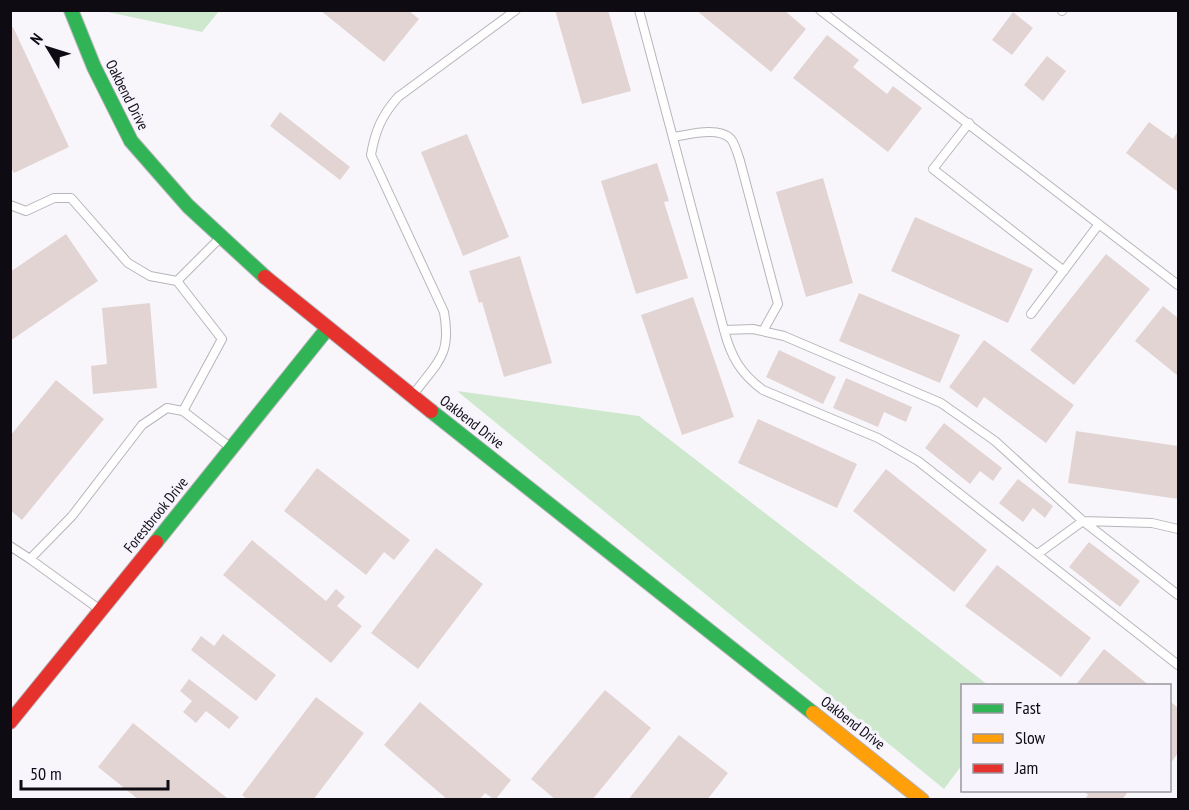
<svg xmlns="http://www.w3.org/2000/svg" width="1189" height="810" font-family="'PT Sans Narrow',sans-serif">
<rect width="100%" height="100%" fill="#f8f6fb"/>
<path fill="#cde8cd" d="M103 11H219L202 32Z
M457 391 639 416 988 685 962 686V765L944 789Z"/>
<path fill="#e3d4d4" d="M320 10H408L419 19 384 62Z
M555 10H608L631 91 582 104Z
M696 10H784L806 29 771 72Z
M1013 12 1033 28 1012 55 992 40Z
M13 27 69 147 14 173 10 166V28Z
M827 35 859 60 853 67 887 94 893 86 922 108 888 152 793 78Z
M1047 56 1066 71 1043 101 1024 85Z
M280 112 350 167 340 180 270 126Z
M1149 122 1173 139 1178 131V192L1126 153Z
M467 134 509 237 463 256 421 152Z
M657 163 669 201 664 202 688 278 636 294 601 181Z
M823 178 853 283 806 297 776 192Z
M915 217 1033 269 1008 323 891 271Z
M66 234 98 281 10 341V272Z
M1106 254 1150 289 1074 385 1030 350Z
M520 256 552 363 504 377 482 302 479 303 469 271Z
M859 293 960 335 940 383 839 341Z
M693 297 734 417 682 435 641 315Z
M150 303 157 388 93 394 91 366 107 364 102 308Z
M1163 306 1178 318V376L1135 341Z
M984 340 1074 405 1046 443 984 397 977 408 949 387Z
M779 350 836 377 823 404 766 377Z
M846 378 912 407 906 422 884 412 878 427 833 408Z
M56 380 104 419 22 520 10 510V436Z
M758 419 857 464 837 508 738 463Z
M944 423 1002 468 993 481 980 471 970 484 925 448Z
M1076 431 1178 446V499L1068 483Z
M317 468 410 540 394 560 384 552 366 575 284 511Z
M886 469 987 550 954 592 853 511Z
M1018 479 1053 506 1045 518 1033 508 1023 522 999 503Z
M252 540 326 601 336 589 345 597 337 606 362 626 331 663 223 575Z
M1089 542 1140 581 1120 607 1069 567Z
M436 548 483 584 418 669 371 633Z
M997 565 1091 638 1061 677 965 606Z
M223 634 276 675 256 701 191 650 201 636 214 646Z
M1104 649 1150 686H1075Z
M189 679 239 717 229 729 206 711 196 723 183 712 192 701 180 691Z
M605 690 651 728 592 800H556L531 779Z
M316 697 364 733 313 800H248L242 795Z
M1170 701 1178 708V753L1170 764Z
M420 702 511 780 495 800 485 793 479 800H448L384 745Z
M133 723 227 798 225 800H139L98 767Z
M679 735 728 773 707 800H628Z
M1083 790H1129L1122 800H1084L1088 795Z"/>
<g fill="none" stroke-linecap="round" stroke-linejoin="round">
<defs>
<path id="lane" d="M639 10 724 330C731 357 741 374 763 390L878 438 918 461 1178 665
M820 10 1178 285
M1062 11V10
M969 123 933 169 1064 271
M673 137C688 135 718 126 731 139 735 144 738 155 740 161L778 304 763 331
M10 205 26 211 54 198H71L128 263 150 276 177 281 219 239
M177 281 222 339 183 411
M1031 314 1099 224
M724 330 753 329 784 336 941 403 995 441 1083 521 1178 595
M413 395C437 362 452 356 444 312L371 155C375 131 382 115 398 97L516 10
M10 546 30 559 72 516 142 425 167 408 183 411 230 447
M1039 553 1083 521 1152 523 1178 529
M30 559 99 609"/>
<path id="fast" d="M71 10 94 67 131 141 188 206 265 277
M431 411 813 713
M156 542 327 329"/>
<path id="slow" d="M813 713 922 800"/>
<path id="jam" d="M265 277 431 411
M10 722 156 542"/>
</defs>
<use href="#lane" stroke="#b7b5bb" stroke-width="10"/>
<use href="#fast" stroke="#b7b5bb" stroke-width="16"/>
<use href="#slow" stroke="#b7b5bb" stroke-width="16"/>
<use href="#jam" stroke="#b7b5bb" stroke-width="16"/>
<use href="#lane" stroke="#fefefe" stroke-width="8"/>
<use href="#fast" stroke="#30b455" stroke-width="14"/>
<use href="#slow" stroke="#ff9f0a" stroke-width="14"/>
<use href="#jam" stroke="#e5322d" stroke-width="14"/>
</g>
<g text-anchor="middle" stroke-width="6" stroke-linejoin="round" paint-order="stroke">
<g font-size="15" fill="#0e0b12" stroke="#f8f4fd">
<text transform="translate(127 95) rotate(63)" y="5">Oakbend Drive</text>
<text transform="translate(472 422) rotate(38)" y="5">Oakbend Drive</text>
<text transform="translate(156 515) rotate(-51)" y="5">Forestbrook Drive</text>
<text transform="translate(853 723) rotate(38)" y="5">Oakbend Drive</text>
</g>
</g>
<rect width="1189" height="810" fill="none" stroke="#0e0b12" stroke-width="24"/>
<rect x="961" y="684" width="210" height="108" fill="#f8f4fd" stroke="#9a979f" stroke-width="1.5"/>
<rect x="973" y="704" width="30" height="9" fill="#30b455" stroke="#9a979f" stroke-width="1.5"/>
<text x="1015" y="714" font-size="18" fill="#0e0b12">Fast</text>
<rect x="973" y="734" width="30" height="9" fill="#ff9f0a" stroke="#9a979f" stroke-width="1.5"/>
<text x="1015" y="744" font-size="18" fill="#0e0b12">Slow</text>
<rect x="973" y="764" width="30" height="9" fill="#e5322d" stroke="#9a979f" stroke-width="1.5"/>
<text x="1015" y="774" font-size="18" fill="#0e0b12">Jam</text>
<g transform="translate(48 48) rotate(308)" stroke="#f8f4fd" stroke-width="4.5" paint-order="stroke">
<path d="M0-4.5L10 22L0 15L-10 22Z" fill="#0e0b12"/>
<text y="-9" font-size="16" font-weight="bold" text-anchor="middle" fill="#0e0b12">N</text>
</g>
<path d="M21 780v9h147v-9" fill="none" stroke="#0e0b12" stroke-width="3"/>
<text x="30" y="780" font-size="18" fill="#0e0b12" stroke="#f8f4fd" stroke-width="4.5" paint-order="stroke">50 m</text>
</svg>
